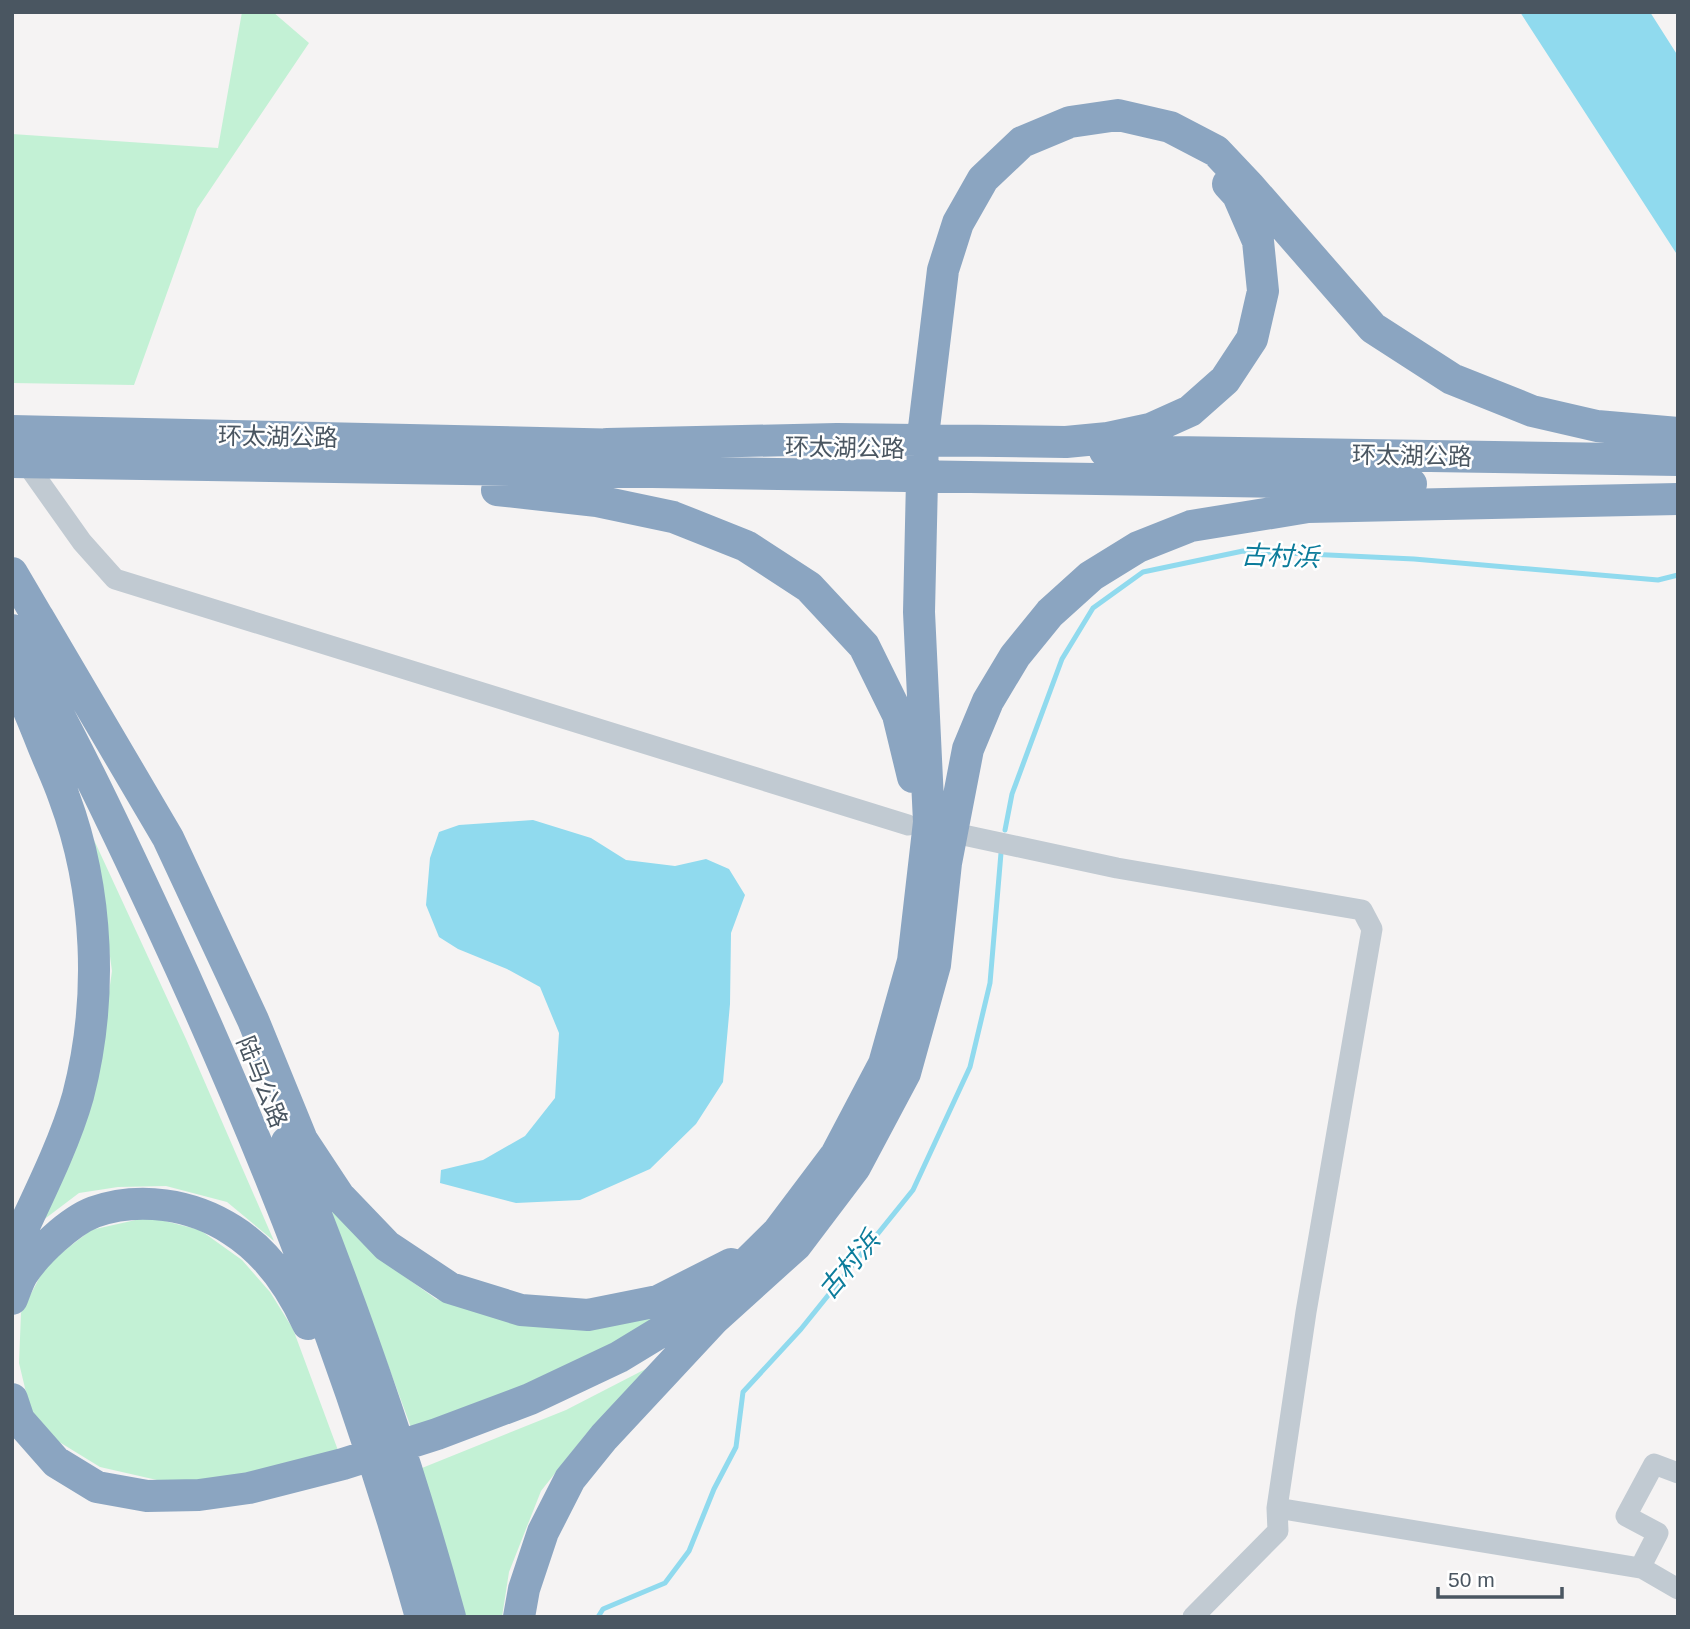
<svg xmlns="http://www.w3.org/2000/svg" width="1690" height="1629" font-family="Helvetica,'Noto Sans SC',sans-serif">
<rect width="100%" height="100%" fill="#f5f3f3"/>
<path fill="#c3f1d5" d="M242 12H273L309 43 197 209 134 385 12 383V134L218 148Z
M94 840 186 1039 274 1241 227 1202 166 1186 118 1187 79 1193 38 1224 100 1056 112 971Z
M326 1197 375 1255 436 1299 511 1321 682 1304 560 1373 412 1430Z
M149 1217 200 1230 242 1260 270 1292 293 1329 339 1453 226 1480H157L100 1467 56 1440 30 1409 19 1363 21 1313 46 1265 91 1230Z
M665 1359 586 1434 541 1491 509 1572 502 1617H462L422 1479V1468L566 1410Z"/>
<path fill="#90daee" d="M1520 12H1650L1678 56V256Z
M533 820 591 838 626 860 675 866 706 859 729 869 745 895 731 933 730 1004 723 1082 696 1124 650 1169 580 1200 516 1203 440 1183 441 1170 483 1160 525 1136 555 1098 559 1033 540 987 507 969 458 949 439 937 426 905 430 858 439 832 459 825Z"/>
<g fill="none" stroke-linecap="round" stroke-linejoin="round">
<path stroke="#90daee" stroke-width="5" d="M1005 830 1012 794 1062 659 1093 608 1143 572 1243 551 1414 559 1658 580 1678 575
M598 1617 603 1609 665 1583 689 1551 714 1489 736 1447 743 1392 801 1329 913 1190 970 1067 990 983 1001 853"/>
<path stroke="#c1cad2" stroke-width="21" d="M21 456 82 542 115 579 908 825
M968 836 1117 868 1362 910 1372 929 1306 1312 1277 1508 1278 1531 1193 1617
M1277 1508 1640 1568 1658 1533 1626 1516 1654 1464 1678 1473
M1640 1567 1678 1589"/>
<path stroke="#8ba5c1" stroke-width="32" d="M12 431 626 445
M607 444 837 439 1066 442 1108 438 1150 429 1190 411 1225 380 1252 339 1263 291 1258 241 1238 195 1228 184
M1105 451 1678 460
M12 462 1411 484
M497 490 597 501 673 517 746 546 809 587 864 646 898 715 913 777
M12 573 49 636
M38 617 168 838 253 1020 302 1140 339 1196 387 1246 450 1288 521 1310 588 1315 658 1301 731 1264
M12 630C67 725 114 824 160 923 264 1147 355 1379 421 1617
M12 675C24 697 33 720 42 743 49 761 58 779 64 797 99 891 103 1000 78 1096 64 1146 34 1204 12 1252
M287 1142C350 1297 406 1455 450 1617
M12 1299C15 1291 18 1282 22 1275 36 1253 70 1221 94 1212 139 1196 192 1204 232 1230 267 1252 291 1287 308 1324
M12 1399 19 1420 56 1462 97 1487 147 1496 199 1495 249 1488 343 1464 437 1434 530 1399 619 1357 703 1306 778 1232 836 1155 884 1064 913 961 929 822 919 612 923 436 943 270 958 223 983 179 1022 142 1070 122 1118 115 1170 127 1216 151 1250 187 1373 328 1452 379 1532 411 1597 426 1678 433
M519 1617 524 1589 543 1532 570 1479 604 1437 714 1319 796 1245 855 1167 905 1073 935 965 946 863 968 749 988 701 1015 656 1050 613 1091 576 1138 547 1191 526 1308 507 1678 499"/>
</g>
<g text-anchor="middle" stroke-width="5" stroke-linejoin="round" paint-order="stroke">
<g font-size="24" fill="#4a5661" stroke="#fff">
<text transform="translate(278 437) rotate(1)" y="8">环太湖公路</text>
<text transform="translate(845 448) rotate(1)" y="8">环太湖公路</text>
<text transform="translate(1412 456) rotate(1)" y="8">环太湖公路</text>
<text transform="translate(262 1082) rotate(68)" y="8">陆马公路</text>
</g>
<g font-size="26" font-style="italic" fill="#0c7c9b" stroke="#fff">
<text transform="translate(1280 556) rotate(2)" y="9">古村浜</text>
<text transform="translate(849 1265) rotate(-50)" y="9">古村浜</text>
</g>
</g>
<rect width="1690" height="1629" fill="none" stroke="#4a5661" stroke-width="28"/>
<path d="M1438 1587v10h124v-10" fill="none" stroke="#4a5661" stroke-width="3.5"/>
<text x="1448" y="1587" font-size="21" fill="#4a5661" stroke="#ffffff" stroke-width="5" paint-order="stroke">50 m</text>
</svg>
